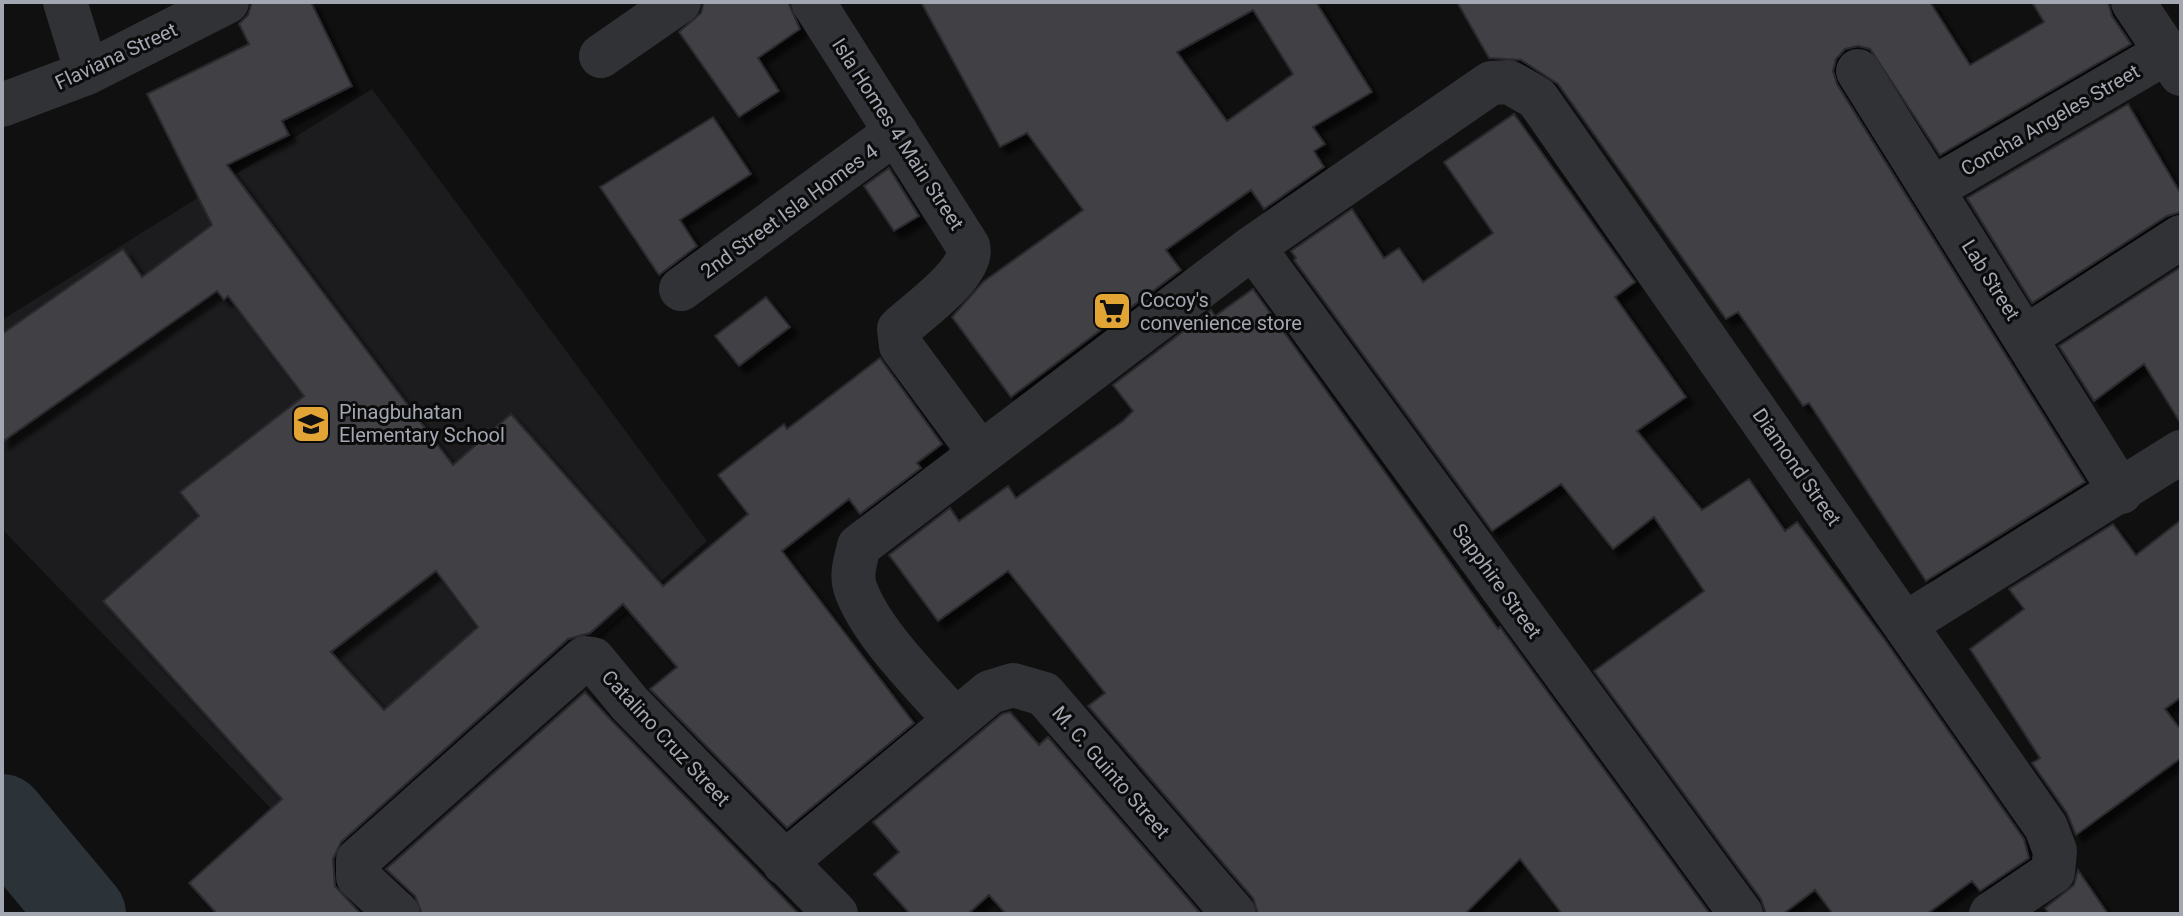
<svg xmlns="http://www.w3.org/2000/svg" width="2183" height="916" font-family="Roboto,sans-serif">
<defs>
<filter id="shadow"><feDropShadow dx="7" dy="7" stdDeviation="2" flood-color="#0009"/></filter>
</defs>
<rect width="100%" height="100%" fill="#101011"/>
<path fill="#1c1c1e" d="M372 89 707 541 330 870 2 529V320Z"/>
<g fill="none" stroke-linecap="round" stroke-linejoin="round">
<path stroke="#2b3339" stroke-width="86" d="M2 817 83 914"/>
</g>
<path fill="#3f4044" stroke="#2a2a2d" stroke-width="2" fill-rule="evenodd" filter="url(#shadow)" d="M252 2H311L352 86 282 121 289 135 227 165 453 465 511 414 663 586 748 514 718 475 784 424 787 429 880 358 942 444 917 463 921 468 860 514 849 499 782 551 914 723 787 828 650 689 677 667 623 604 590 633 568 639 341 842 333 859 335 886 361 914H217L189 883 282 799 103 601 199 516 180 492 304 396 228 296 224 300 217 291 2 442V334L123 249 142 277 212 225 147 94 249 44 239 24 248 15ZM436 571 478 627 384 710 331 652Z
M704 2H788L800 29 758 58 779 91 739 117 679 32 701 13Z
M921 2H1316L1372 92 1313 127 1325 144 1314 151 1324 167 1264 209 1251 190 1166 250 1181 270 1011 397 952 317 983 282 1083 210 1027 133 1000 147ZM1253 10 1293 74 1227 121 1177 52Z
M1457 2H1930L1970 65 2044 22 2032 2H2108L2112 16 2131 44 1940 155 1870 49 1858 46 1845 49 1836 59 1833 71 1837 84 2085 482 1926 581 1809 403 1803 406 1738 312 1726 319 1558 84 1521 60 1489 58Z
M2128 104 2181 194V212L2167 216 2032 303 1967 198Z
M1514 114 1635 282 1615 297 1686 397 1637 431 1702 510 1749 479 1785 531 1797 522 1885 640 2024 839 2029 858 1980 891 1972 881 1927 914H1833L1815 890 1783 914H1766L1761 899 1594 671 1704 591 1654 517 1613 549 1561 484 1492 531 1294 260 1296 258 1291 251 1352 209 1384 258 1399 248 1423 282 1493 233 1444 162Z
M713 117 751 174 680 220 697 246 659 275 600 187Z
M889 168 919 216 894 231 864 186Z
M2181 267V424L2144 364 2094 401 2059 346Z
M1253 289 1498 629 1500 627 1710 914H1562L1520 859 1465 914H1258L1253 898 1088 706 1105 693 1008 571 938 621 889 555 950 508 959 521 1008 486 1016 498 1123 421 1133 411 1113 385 1211 310 1215 316Z
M766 297 790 327 739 366 715 336Z
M2181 520V697L2165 709 2181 730V758L2076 835 2067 813 2032 763 2040 758 1970 649 2024 609 2009 589 2113 524 2136 555Z
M585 692 612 721 799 914H422L415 896 386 869Z
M1010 712 1039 745 1048 737 1201 914H1006L989 895 968 914H910L874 874 899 852 873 822 1002 714Z
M2078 870 2108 914H2049L2045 908 2074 885Z"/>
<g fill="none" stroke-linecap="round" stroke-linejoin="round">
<path stroke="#313236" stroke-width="44" d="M65 2 87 73
M813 2 968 246C976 271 918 311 899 329L901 346 980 453
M2133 2 2181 74
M601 56 679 2
M1858 71 2121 492
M2 105 87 73 227 2
M1934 188 2167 52
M1253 247 1741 914
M681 289 896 132
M2026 337 2181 237
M1907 623 2181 452
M955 720C924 684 872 634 856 590 850 575 856 560 859 546L1253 247 1491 83 1509 82 1537 98 2046 827 2055 851 2053 872 1991 914
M784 863 990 692 1013 685 1044 694 1234 914
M398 914 358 877V860L585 658 593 659 630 704 836 914"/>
</g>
<defs>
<symbol id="supermarket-square" viewBox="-11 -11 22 22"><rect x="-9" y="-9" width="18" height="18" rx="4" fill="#e3a436" stroke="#0b0b0c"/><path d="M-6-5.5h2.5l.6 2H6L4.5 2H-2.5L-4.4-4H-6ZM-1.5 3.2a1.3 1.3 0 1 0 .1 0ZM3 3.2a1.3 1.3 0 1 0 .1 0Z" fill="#111"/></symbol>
<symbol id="school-square" viewBox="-11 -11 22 22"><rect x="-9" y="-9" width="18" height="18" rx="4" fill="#e3a436" stroke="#0b0b0c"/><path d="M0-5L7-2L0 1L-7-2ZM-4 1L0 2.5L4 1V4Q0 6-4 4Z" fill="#111"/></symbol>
</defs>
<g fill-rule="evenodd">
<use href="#supermarket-square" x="1090" y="289" width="44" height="44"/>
<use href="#school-square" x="289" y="402" width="44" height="44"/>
</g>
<g text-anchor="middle" stroke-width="6" stroke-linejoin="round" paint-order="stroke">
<g font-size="20" fill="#a2a7b1" stroke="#0b0b0c">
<text transform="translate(116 56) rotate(-25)" y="7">Flaviana Street</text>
<text transform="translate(2050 120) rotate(-30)" y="7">Concha Angeles Street</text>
<text transform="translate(898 134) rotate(57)" y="7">Isla Homes 4 Main Street</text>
<text transform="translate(789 211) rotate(-36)" y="7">2nd Street Isla Homes 4</text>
<text transform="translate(1991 280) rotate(58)" y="7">Lab Street</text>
<text transform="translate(1797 467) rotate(55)" y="7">Diamond Street</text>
<text transform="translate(1497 581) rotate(54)" y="7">Sapphire Street</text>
<text transform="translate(666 738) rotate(47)" y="7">Catalino Cruz Street</text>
<text transform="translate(1111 772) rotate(49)" y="7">M. C. Guinto Street</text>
</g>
<g font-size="20" fill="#a2a7b1" stroke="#0b0b0c" text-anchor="start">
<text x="1140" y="307">Cocoy's<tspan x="1140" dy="23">convenience store</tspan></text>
<text x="339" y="419">Pinagbuhatan<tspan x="339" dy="23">Elementary School</tspan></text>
</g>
</g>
<rect width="2183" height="916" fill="none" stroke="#a2a7b1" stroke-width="8"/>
</svg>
